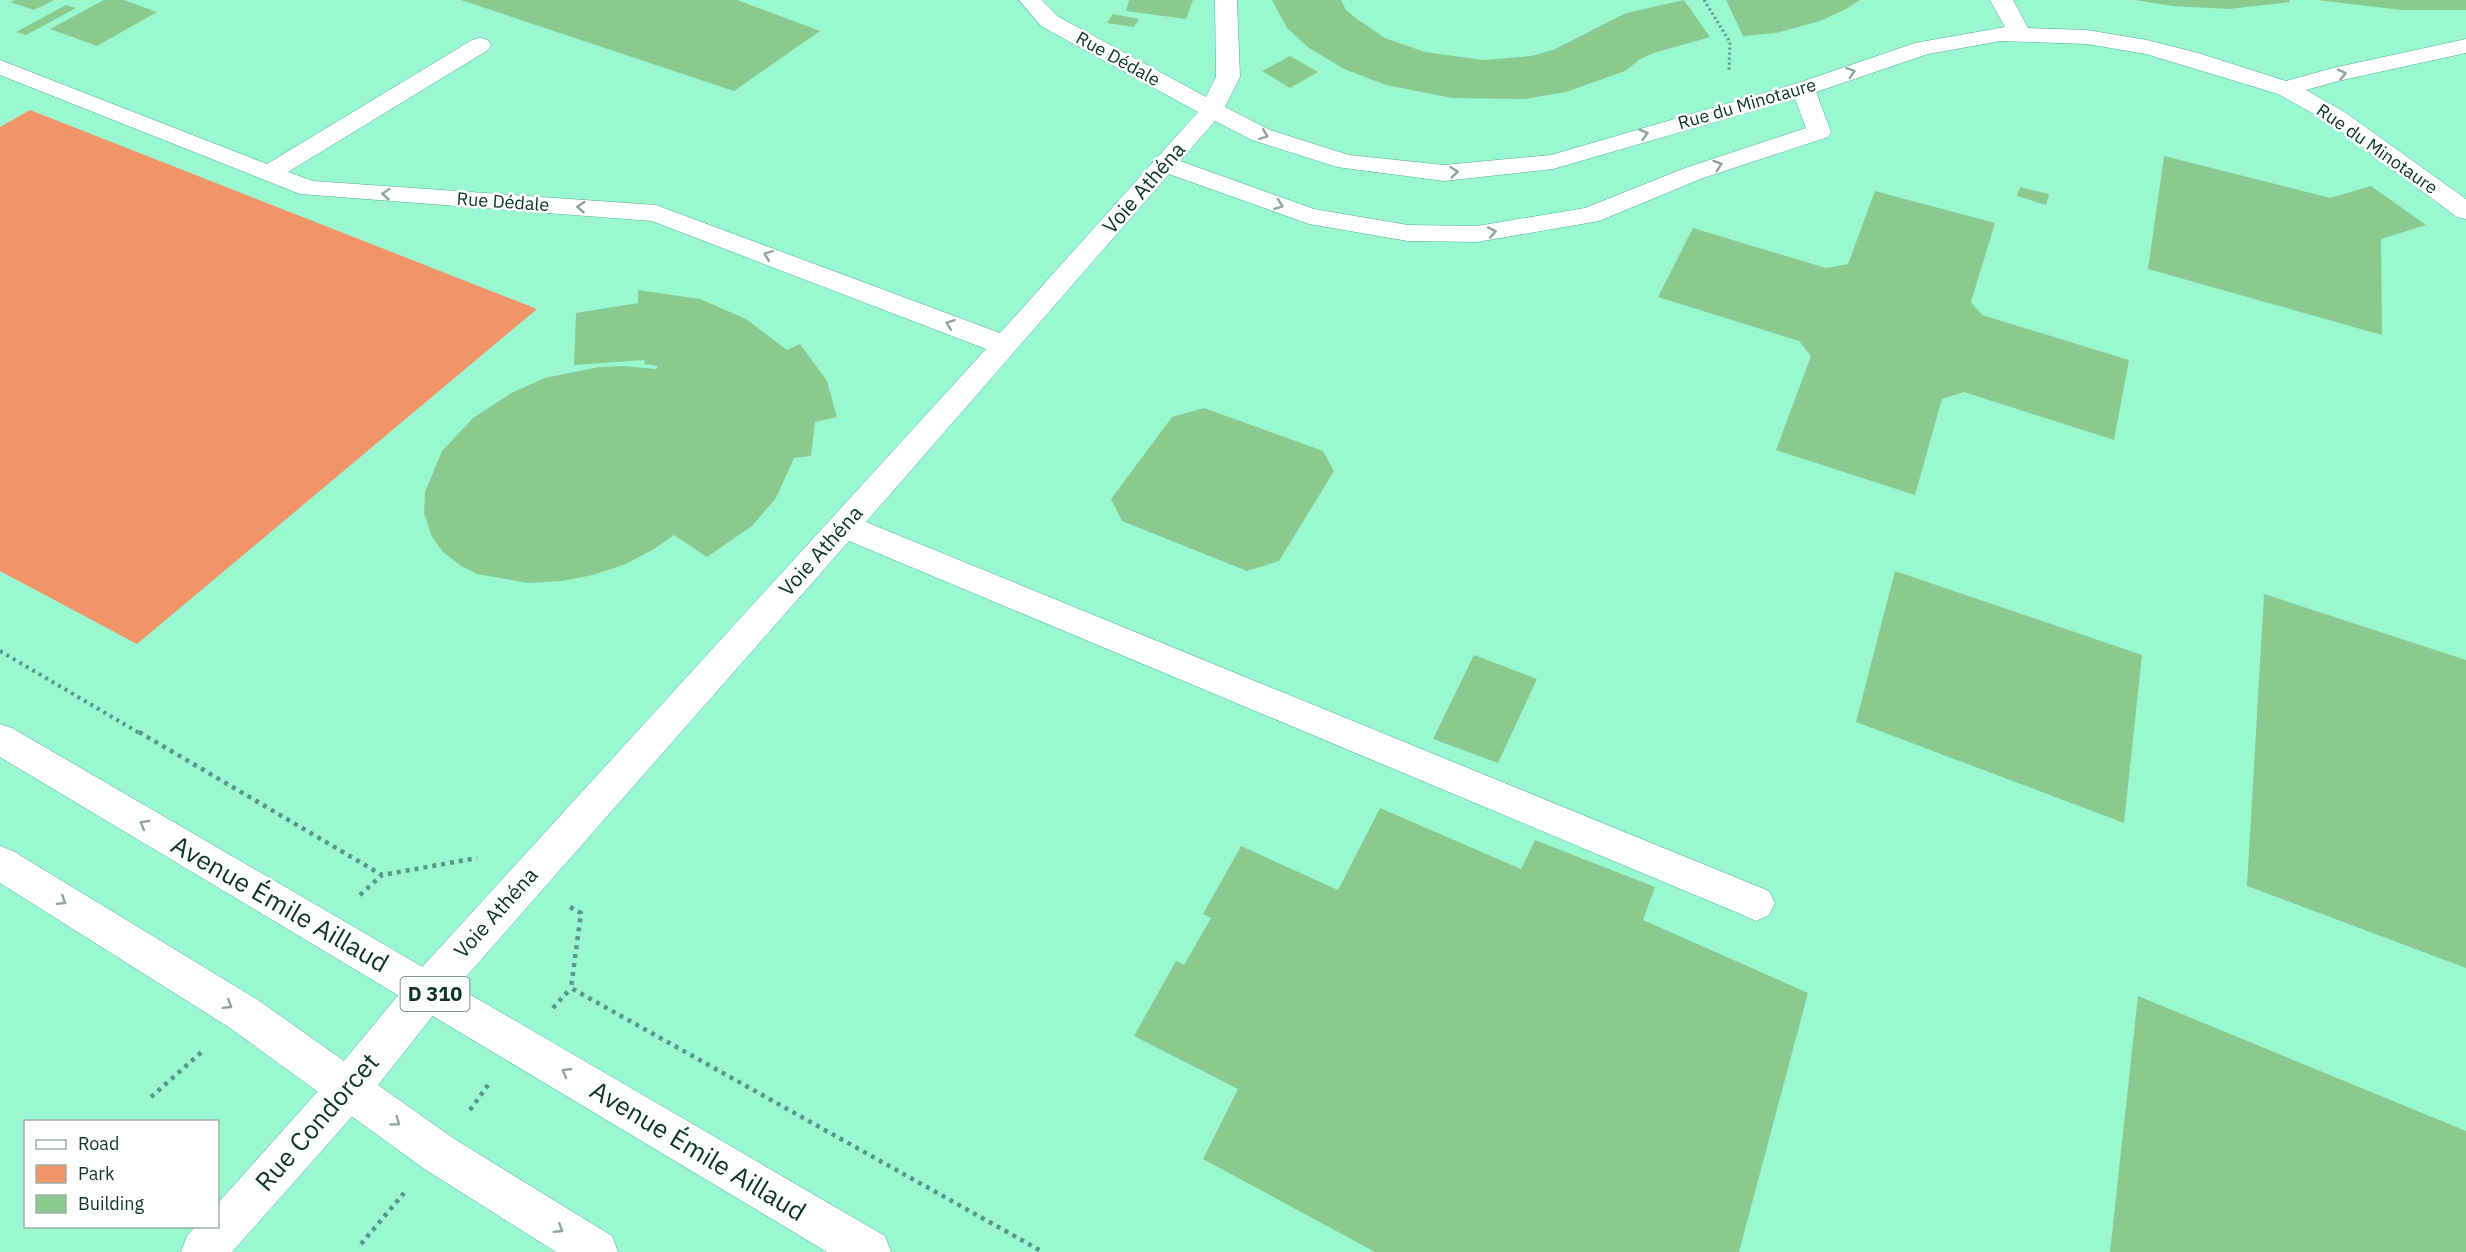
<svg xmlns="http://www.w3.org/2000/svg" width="2466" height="1252" font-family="'IBM Plex Sans',sans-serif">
<rect width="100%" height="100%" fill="#9af8d1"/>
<path fill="#f19468" d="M30 110 537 309 137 644 0 571V127Z"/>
<path fill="#8bca8f" d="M15 0H54L34 10 10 2Z
M104 0H124L157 12 97 46 50 29Z
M461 0H737L820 31 734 91Z
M1129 0H1193L1186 19 1126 11Z
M1272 0H1341L1346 10 1357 19 1385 38 1425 52 1483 60 1531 56 1553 50 1626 13 1684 0 1710 37 1654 53 1640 59 1625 71 1566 92 1525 99 1452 98 1386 85 1344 69 1309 48 1287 28Z
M1726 0H1860L1846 9 1820 21 1776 33 1743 36Z
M2135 0H2290V2L2229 9 2172 6Z
M2317 0H2466V10H2401Z
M66 5 76 8 26 35 16 32Z
M1113 14 1139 19 1134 27 1107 23Z
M1290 56 1318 72 1290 88 1262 71Z
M2164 156 2330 198 2371 186 2426 225 2381 239 2382 335 2148 269Z
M2020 187 2049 194 2046 205 2017 196Z
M1875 191 1995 223 1971 302 1982 315 2129 360 2114 440 1964 392 1942 399 1915 495 1776 450 1811 356 1799 341 1658 297 1693 228 1826 268 1848 264Z
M638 290 700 299 746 319 787 350 800 344 827 381 837 417 815 422 811 456 794 458 776 498 752 526 707 557 674 535 654 549 626 564 593 575 562 581 528 583 477 574 461 566 443 552 432 537 424 513 425 492 442 451 473 418 511 393 545 378 599 367 624 366 656 369 658 366 644 364 645 360 574 365 576 313 638 303Z
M1204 408 1323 451 1334 471 1279 561 1247 571 1122 521 1111 499 1172 417Z
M1895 571 2142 655 2124 823 1856 722Z
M2264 594 2466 660V968L2247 886Z
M1474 655 1537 679 1498 763 1433 739Z
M1380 808 1521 869 1535 840 1655 887 1643 920 1808 993 1739 1252H1375L1203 1159 1238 1089 1134 1036 1176 961 1184 965 1211 918 1203 914 1241 846 1338 890Z
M2138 996 2466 1131V1252H2110Z"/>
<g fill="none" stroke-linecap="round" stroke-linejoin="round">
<defs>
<path id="minor" d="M1019 0H1042L1057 16 1206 97 1216 77 1215 0H1237L1240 77 1225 107 1270 130 1349 155 1444 165 1551 155 1795 84 1915 43 2005 27 1990 0H2013L2028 28 2087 30 2147 40 2198 53 2286 81 2333 68 2466 39V53L2338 81 2306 90 2346 113 2466 199V219L2457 217 2330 123 2278 94 2146 54 2087 44 2001 41 1928 54 1816 92 1831 132 1828 137 1703 178 1599 221 1477 242 1408 241 1309 224 1169 174 866 522 1769 891 1775 903 1769 915 1756 921 1743 915 849 541 442 1004 364 1103 232 1252H181L187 1236 196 1226H218V1203L334 1073 414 976 986 349 652 221 300 194 0 75V60L267 164 472 40 480 38 488 40 491 45 488 50 288 172 313 181 656 205 1000 333 1198 112 1041 26ZM1795 99 1806 128 1685 168 1585 208 1477 226 1408 225 1314 209 1180 161 1215 121 1252 140 1337 167 1444 181 1553 169Z"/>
<path id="major" d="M0 724 12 728 885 1236 891 1252H827L0 757Z
M0 846 13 851 258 1000 453 1138 612 1236 618 1252H556L423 1168 230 1028 0 883Z"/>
</defs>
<use href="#minor" stroke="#50af8b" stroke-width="1"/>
<use href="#major" stroke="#50af8b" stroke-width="1"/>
<path stroke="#559a7e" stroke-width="3" stroke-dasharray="2 3" stroke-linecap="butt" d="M1704 0 1730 42 1729 70"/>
<path stroke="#559a7e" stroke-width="4" stroke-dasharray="3 4.5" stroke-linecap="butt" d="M0 651 141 734"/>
<path stroke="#559a7e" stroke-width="4.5" stroke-dasharray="4 5" stroke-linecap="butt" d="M139 732 382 875 477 858
M360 895 382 875
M570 907 581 913 571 988 1043 1252
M553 1008 571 988
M151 1097 204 1050
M470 1110 488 1085
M361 1244 404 1193"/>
<use href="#minor" fill="#fff" fill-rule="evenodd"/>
<use href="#major" fill="#fff" fill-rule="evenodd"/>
</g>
<defs><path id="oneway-chevron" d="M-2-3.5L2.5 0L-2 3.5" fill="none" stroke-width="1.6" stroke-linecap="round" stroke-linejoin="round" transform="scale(1.5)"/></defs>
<g stroke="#91a49d">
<use href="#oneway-chevron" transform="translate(1851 72) rotate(-19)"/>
<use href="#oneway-chevron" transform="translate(2342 74) rotate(-13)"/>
<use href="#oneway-chevron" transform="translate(1644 134) rotate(-16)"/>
<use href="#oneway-chevron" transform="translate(1264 135) rotate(21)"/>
<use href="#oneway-chevron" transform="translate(1718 165) rotate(-18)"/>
<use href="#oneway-chevron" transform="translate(1454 172) rotate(-6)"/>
<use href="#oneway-chevron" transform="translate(386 194) rotate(-176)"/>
<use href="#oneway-chevron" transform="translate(1279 205) rotate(20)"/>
<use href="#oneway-chevron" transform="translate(581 207) rotate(-176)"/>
<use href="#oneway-chevron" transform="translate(1492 232) rotate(-10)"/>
<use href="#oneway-chevron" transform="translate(768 255) rotate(-159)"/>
<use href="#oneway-chevron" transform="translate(950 324) rotate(-159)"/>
<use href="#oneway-chevron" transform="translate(144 824) rotate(-149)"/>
<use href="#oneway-chevron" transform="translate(62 901) rotate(32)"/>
<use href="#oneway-chevron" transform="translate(228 1005) rotate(32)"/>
<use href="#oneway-chevron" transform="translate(566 1072) rotate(-150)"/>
<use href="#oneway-chevron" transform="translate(396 1122) rotate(36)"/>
<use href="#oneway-chevron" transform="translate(559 1229) rotate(32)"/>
</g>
<g text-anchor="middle" stroke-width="5" stroke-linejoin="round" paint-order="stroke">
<g font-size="18" fill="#0b3526" stroke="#fff">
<text transform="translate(1118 59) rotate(29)" y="6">Rue Dédale</text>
<text transform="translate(1747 104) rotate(-16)" y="6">Rue du Minotaure</text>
<text transform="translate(2377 149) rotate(35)" y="6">Rue du Minotaure</text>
<text transform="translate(503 202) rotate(4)" y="6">Rue Dédale</text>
</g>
<rect fill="#fff" stroke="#547267" stroke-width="1.5" x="400.5" y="977" width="69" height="34" rx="4.5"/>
<g font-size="20" font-weight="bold" fill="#0b3526">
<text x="435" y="1001">D 310</text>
</g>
<g font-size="21" fill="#0b3526" stroke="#fff">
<text transform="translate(1144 188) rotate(-49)" y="7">Voie Athéna</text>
<text transform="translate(821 551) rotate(-48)" y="7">Voie Athéna</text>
<text transform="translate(496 913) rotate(-48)" y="7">Voie Athéna</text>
</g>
<g font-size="26" fill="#0b3526" stroke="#fff">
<text transform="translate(280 904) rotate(30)" y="9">Avenue Émile Aillaud</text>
<text transform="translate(317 1122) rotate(-49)" y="9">Rue Condorcet</text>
<text transform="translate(698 1151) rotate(31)" y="9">Avenue Émile Aillaud</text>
</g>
</g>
<rect x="24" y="1120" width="195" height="108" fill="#ffffff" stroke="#9daea8" stroke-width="1.5"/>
<rect x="36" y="1140" width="30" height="9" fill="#ffffff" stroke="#9daea8" stroke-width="1.5"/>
<text x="78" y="1150" font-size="18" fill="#0b3526">Road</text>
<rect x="36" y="1165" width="30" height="18" fill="#f19468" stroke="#9daea8" stroke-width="1.5"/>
<text x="78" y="1180" font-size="18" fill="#0b3526">Park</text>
<rect x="36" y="1195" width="30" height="18" fill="#8bca8f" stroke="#9daea8" stroke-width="1.5"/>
<text x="78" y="1210" font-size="18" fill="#0b3526">Building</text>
</svg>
